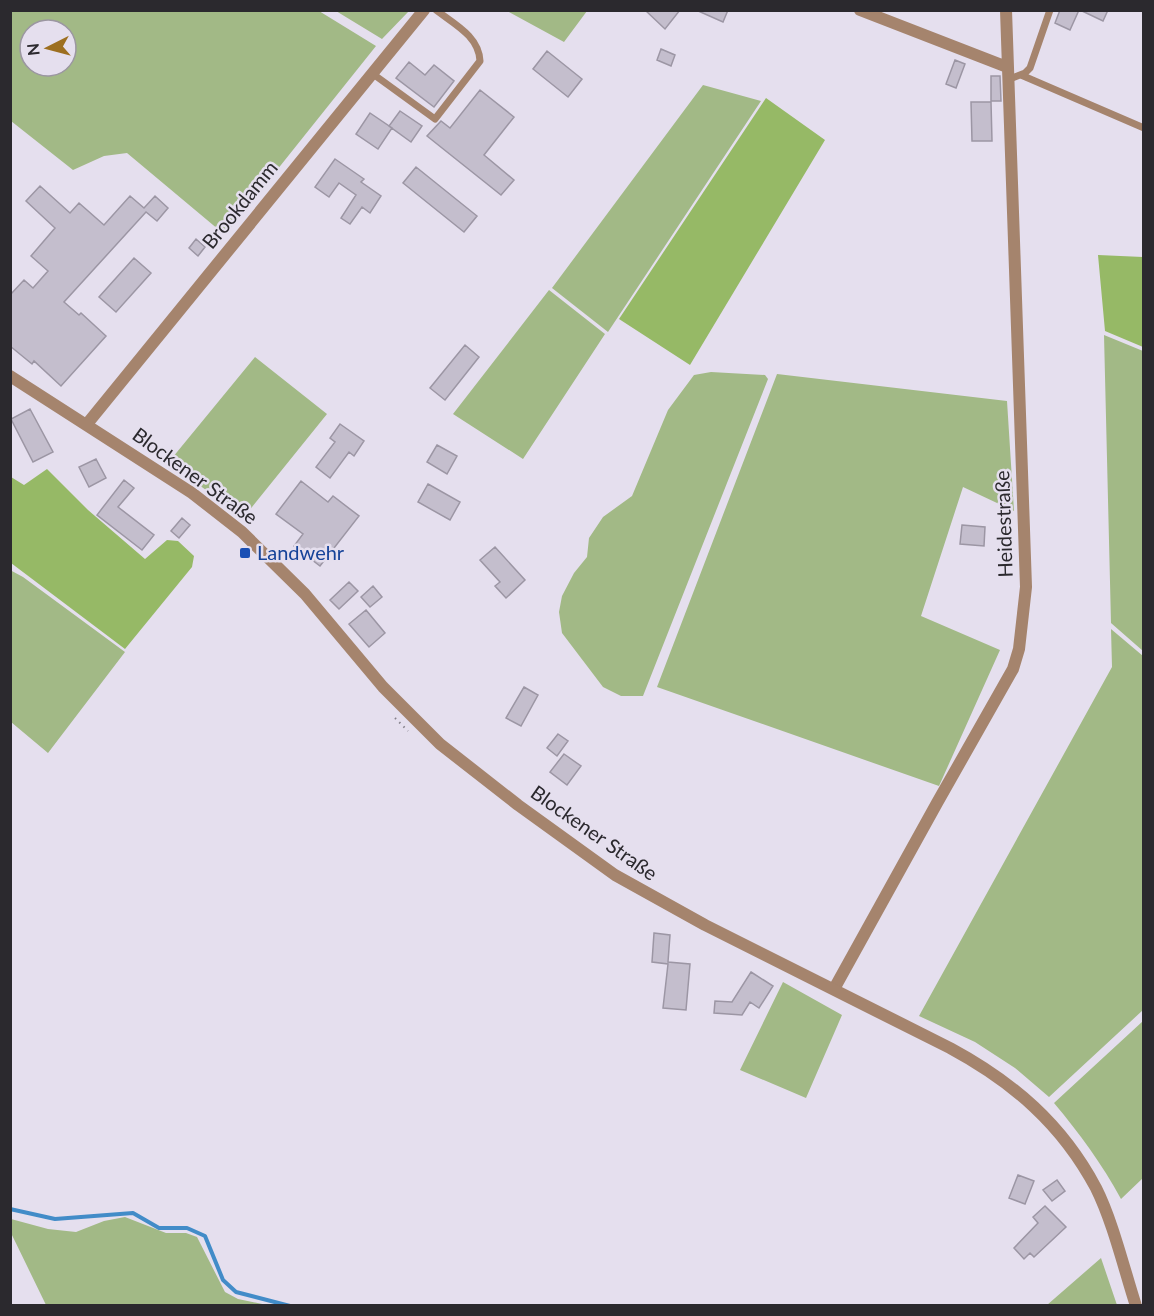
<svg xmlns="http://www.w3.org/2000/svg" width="1154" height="1316" font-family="Lato,sans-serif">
<rect width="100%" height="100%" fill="#e5dfee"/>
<path fill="#a2b986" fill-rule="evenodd" d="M10 11H319L376 46 225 235 127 153 104 156 73 170 11 121ZM30 30H66V66H30Z
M336 11 409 10V11L382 39Z
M507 11 587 10V11L564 42Z
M703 85 761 101 608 332 552 288Z
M549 290 605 334 523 459 453 414Z
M1104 335 1143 351V651L1111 623Z
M255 357 327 414 244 517 168 463Z
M711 372 765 375 768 379 643 696H621L603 687 562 633 559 612 562 596 574 573 587 557 589 538 603 517 632 496 668 410 694 375Z
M777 374 1007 401 1014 511 963 487 921 616 1000 650 939 786 657 687Z
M10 570 23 577 125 652 48 753 11 722Z
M1111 629 1143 656V1010L1049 1097 1015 1068 975 1042 919 1016 1112 667Z
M783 982 842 1015 806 1098 740 1070Z
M1143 1021V1178L1121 1199C1102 1164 1080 1134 1054 1103Z
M125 1217 166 1233H186L197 1237 225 1292 238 1299 267 1305H46L11 1233V1219L48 1229 76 1232 104 1221Z
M1101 1258 1117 1305H1047Z"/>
<path fill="#96b966" d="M766 98 825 140 690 365 619 319Z
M1098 255 1143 257V347L1105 331Z
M47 469 88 510 145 559 167 540 178 541 194 556 192 567 125 649 11 563V477L24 485Z"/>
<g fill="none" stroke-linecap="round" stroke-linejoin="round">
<path stroke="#428cc8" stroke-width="4" d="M10 1209 55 1219 133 1213 159 1228H187L205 1236 223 1280 236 1292 290 1306"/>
</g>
<path fill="#c4becd" stroke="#9c96a4" stroke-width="1.5" d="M645 10H680L665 29Z
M696 10H728L723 22Z
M1060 10H1079L1070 30 1055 23Z
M1080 10H1108L1103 21Z
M661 49 675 55 671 66 657 60Z
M547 51 582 79 568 97 533 69Z
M955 60 965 64 956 88 946 84Z
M409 62 425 75 434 65 454 81 434 107 396 78Z
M991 76H1000L1001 101H991Z
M480 90 514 117 484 155 514 180 501 195 427 136 441 121 450 128Z
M971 102H991L992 141H972Z
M400 111 422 126 411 142 389 126Z
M370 113 392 128 378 149 356 134Z
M335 159 364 179 361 182 381 196 370 213 362 207 350 224 341 218 356 195 339 183 329 197 315 187Z
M416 167 477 216 464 232 403 183Z
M40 186 70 213 79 203 104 225 130 196 144 208 155 196 168 208 157 221 146 212 64 302 79 315 81 313 106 336 61 386 34 361 32 364 10 346V295L24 280 33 288 48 271 31 256 55 228 26 201Z
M196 239 205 247 198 256 189 248Z
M134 258 151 273 116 312 99 297Z
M465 345 479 357 445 400 430 388Z
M30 409 53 452 33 462 11 419Z
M340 424 364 441 354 456 349 452 330 478 316 467 335 442 330 438Z
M437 445 457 456 447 474 427 462Z
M96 459 106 478 89 487 79 467Z
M124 480 134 488 118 507 154 535 142 550 97 515Z
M301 481 328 502 333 496 359 516 320 566 294 546 303 534 276 514Z
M428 484 460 502 450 520 418 502Z
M182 518 190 525 179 538 171 531Z
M962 525 985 527 984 546 960 544Z
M495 547 525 580 506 598 495 586 500 582 480 560Z
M349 582 358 591 339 609 330 600Z
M373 586 382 597 370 607 361 597Z
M366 610 385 633 369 647 349 624Z
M524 687 538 695 521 726 506 718Z
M558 734 568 741 557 756 547 748Z
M564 754 581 766 567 785 550 772Z
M654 933 670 935 668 962 690 964 686 1010 663 1008 668 964 652 962Z
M751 972 773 986 759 1008 750 1002 742 1015 714 1013 715 1001 732 1002Z
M1018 1175 1034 1181 1025 1204 1009 1198Z
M1057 1180 1065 1191 1052 1201 1043 1190Z
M1045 1206 1066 1227 1034 1257 1030 1253 1024 1259 1014 1248 1038 1223 1033 1217Z"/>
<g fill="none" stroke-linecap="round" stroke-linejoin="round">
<path stroke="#85818b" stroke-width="2" stroke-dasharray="1.5 4.5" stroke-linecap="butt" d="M395 718 408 731"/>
<path stroke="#a5846d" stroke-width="7" d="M373 74 435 119 480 61C479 36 454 24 436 10
M1021 75 1144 128
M1007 80 1025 73 1030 68 1050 10"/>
<path stroke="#a5846d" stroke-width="12" d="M860 10 1007 67
M87 424 424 10
M834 989 937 803 1013 669 1019 649 1026 587 1006 10"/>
<path stroke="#a5846d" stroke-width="12" d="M10 376 192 493 242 532 305 594 383 687 440 744 518 805 615 875 705 925 950 1048C1013 1082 1062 1124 1096 1188 1113 1222 1124 1269 1136 1306"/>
</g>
<rect fill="#1a4fb4" stroke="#e5dfee" stroke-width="2" x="239" y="547" width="12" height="12" rx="3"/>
<g text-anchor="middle" stroke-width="5" stroke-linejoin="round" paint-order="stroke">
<g font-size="20" fill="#2b292e" stroke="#e5dfee">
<text transform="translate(240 205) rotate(-51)" y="7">Brookdamm</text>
<text transform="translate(195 476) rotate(36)" y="7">Blockener Straße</text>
<text transform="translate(1004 524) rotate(-92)" y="7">Heidestraße</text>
<text transform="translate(594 833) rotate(35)" y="7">Blockener Straße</text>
</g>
<g font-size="20" fill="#164399" stroke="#e5dfee" text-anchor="start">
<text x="257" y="560">Landwehr</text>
</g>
</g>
<rect width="1154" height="1316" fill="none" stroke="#2b292e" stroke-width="24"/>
<g transform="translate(48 48) rotate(264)"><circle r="28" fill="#e5dfee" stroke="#9b96a1" stroke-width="1.5"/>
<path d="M0-4.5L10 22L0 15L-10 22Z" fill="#9d6f20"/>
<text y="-9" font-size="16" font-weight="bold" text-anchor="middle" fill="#2b292e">N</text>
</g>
</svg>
